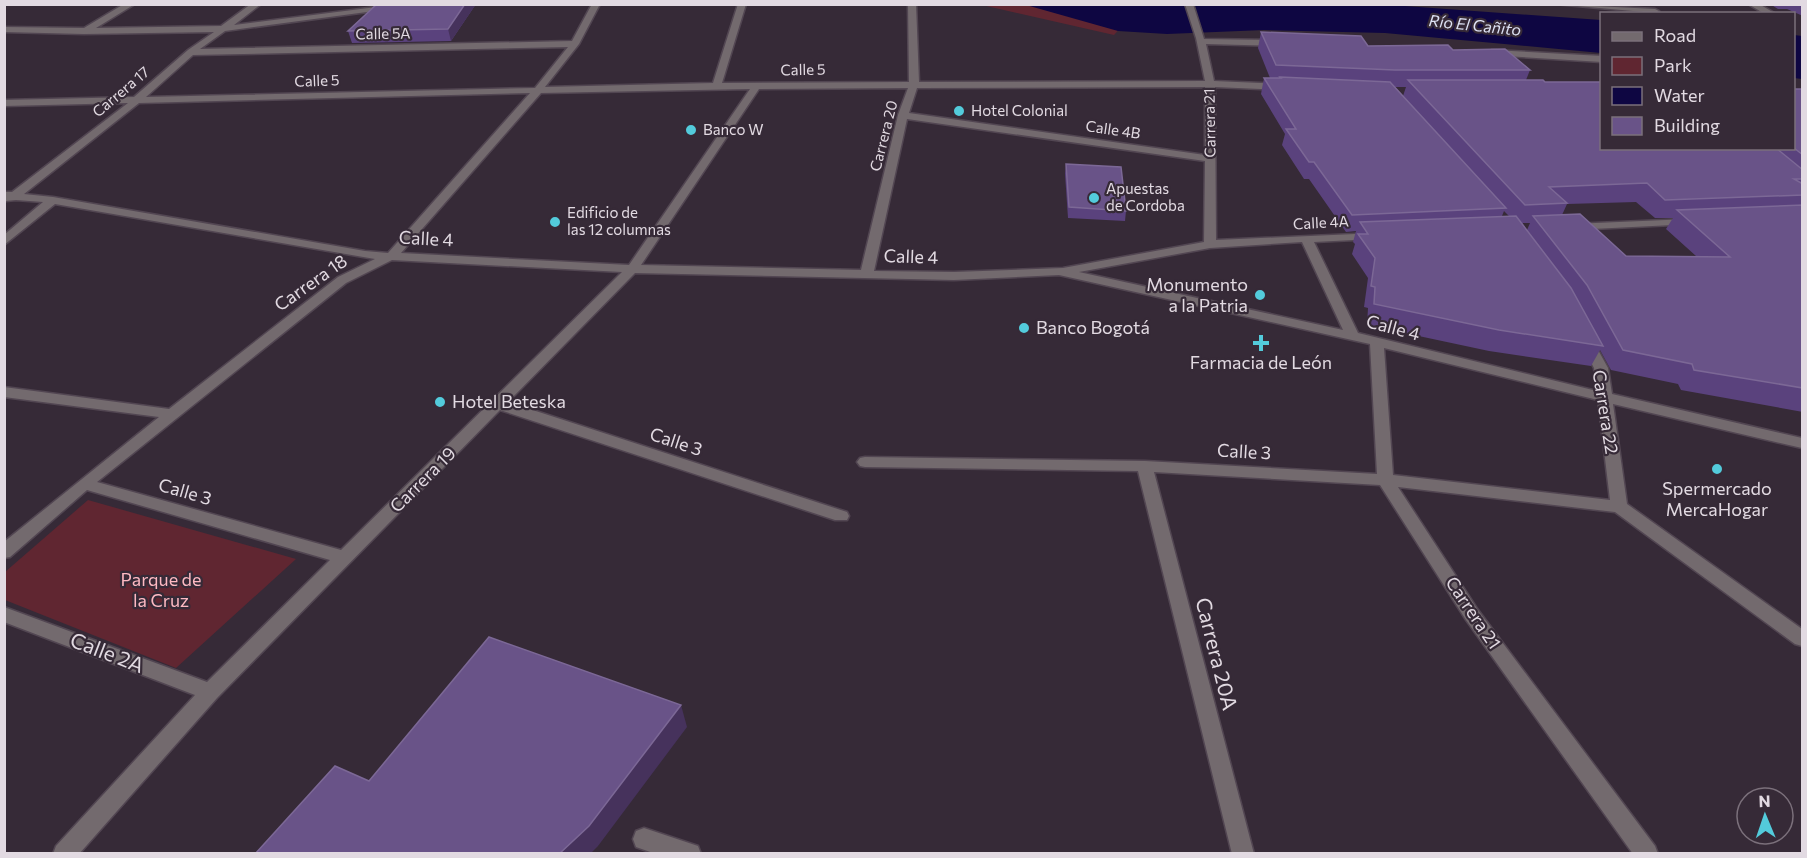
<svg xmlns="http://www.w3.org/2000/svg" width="1807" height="858" font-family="Commissioner,sans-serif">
<rect width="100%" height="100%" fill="#362a37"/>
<path fill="#602631" d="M982 5H1141L1114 35Z
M88 500 296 559 176 668 5 600V572Z"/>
<path fill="#0e0642" d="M1377 4 1601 20V53L1385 33 1264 30 1167 34 1118 31 1026 5Z
M1794 35 1802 36V79L1794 78Z"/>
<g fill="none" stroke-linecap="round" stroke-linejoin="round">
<defs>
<path id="minor" d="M124 4H135L96 28 221 26 251 4H261L234 25 400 4H427L225 31 200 49 572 41 592 4H600L579 44 545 87 713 83 738 4H746L722 83 909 82 908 4H916L919 82 1205 81 1196 38 1185 4H1193L1204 39 1279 40 1283 43 1279 46 1206 44 1214 81 1282 84 1287 87 1282 90 1215 87 1216 240 1378 233V237L1374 239 1314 242 1358 333 1597 391 1594 368 1580 342 1587 338 1592 339 1608 368 1612 394 1802 438V448L1613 404 1627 504 1802 629V646L1795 644 1615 512 1398 487 1478 610 1655 846 1658 854H1633L1466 620 1380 485 1154 472 1254 854H1232L1138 471 865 467 860 466 857 462 860 458 865 457 1145 461 1377 474 1370 344 1059 275 954 280 635 273 508 402 847 512 849 516 847 520H835L500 410 217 698 79 854H53L56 846 195 695 4 622V607L207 682 330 560 87 490 10 557 4 558V542L159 417 4 397V387L169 409 338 277 375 259 55 204 4 245V235L43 202 16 200 6 201 4 192H12L128 103 4 106V100L134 97 188 50 214 32 84 34 4 32V27L84 28ZM568 47 535 88 146 97 193 55ZM1205 87V155L909 113 917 88ZM908 88 898 115 861 270 641 265 759 89ZM750 89 629 265 401 253 541 93ZM530 93 388 253 365 251 53 197 24 194 139 103ZM907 119 1205 161 1204 242 1063 268 954 272 874 271ZM1302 242 1343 330 1079 272 1210 248ZM392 260 622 272 341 550 97 482 346 283ZM1384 348 1598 400 1610 500 1393 475Z
M1555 4 1655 9 1659 11 1655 13Z
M1748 4H1759L1776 14H1765Z
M1492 50 1602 56V62L1489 55V51Z
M1689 219 1695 222 1693 224 1572 230 1566 227 1572 224Z
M644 828 698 846 701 854H656L636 847 633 839 636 831Z"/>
</defs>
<use href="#minor" stroke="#524652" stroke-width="3"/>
<use href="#minor" fill="#736a6e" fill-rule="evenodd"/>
</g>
<path fill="#5a427d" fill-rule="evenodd" d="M377 4H476L451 41 352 43 348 31Z
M1770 4H1803V16L1787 9H1778Z
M1261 32 1368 46 1453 50 1530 70 1526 80 1602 148H1794V89H1803V412L1681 390 1678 384 1611 370 1600 350 1591 366 1489 351 1367 325 1368 308 1364 307 1368 278 1352 254 1355 244 1353 242 1356 231 1346 232 1309 179H1304L1282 145 1285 134 1261 94 1264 78H1270L1258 48ZM1395 87H1406L1403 96ZM1636 202 1655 218H1673L1666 229 1696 256H1626L1562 215 1567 204ZM1504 211 1509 216H1502ZM1522 223H1530L1527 230Z
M1066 164 1126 211 1125 221 1068 218 1065 174Z"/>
<path fill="#46325c" d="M465 4H476L451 41 448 29Z
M681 705 687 727 598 846 590 854H559Z"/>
<path fill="#695388" stroke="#7c6896" stroke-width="1.5" d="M377 4H465L448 29 348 31Z
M1261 32 1361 36 1368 46 1448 45 1453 50 1505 49 1530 70H1395L1276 65Z
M1280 77 1390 82 1506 208 1352 215 1314 162H1309L1286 129H1296L1264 78H1281Z
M1408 80H1543L1545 82H1602V148H1776L1803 170V179H1794L1803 184V195L1665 200 1647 183 1549 187 1567 203 1525 205Z
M1794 89H1803V155L1794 148Z
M1066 164 1121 167 1126 211 1069 207Z
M1803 205V388L1694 370 1692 364 1623 350 1587 285 1533 216 1580 214 1626 256 1730 257 1677 210Z
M1516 216 1571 288 1603 346 1499 330 1374 304 1375 287 1371 286 1375 258 1358 234H1368L1360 222Z
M489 637 681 705 589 826 559 854H255L335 766 369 781Z"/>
<g fill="#53cbdb" stroke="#362a37" stroke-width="2">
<circle cx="959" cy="111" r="6"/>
<circle cx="691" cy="130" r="6"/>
<circle cx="1094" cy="198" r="6"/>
<circle cx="555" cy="222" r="6"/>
<circle cx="1260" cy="295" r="6"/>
<circle cx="1024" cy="328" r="6"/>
<path d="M1258 334h6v6h6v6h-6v6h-6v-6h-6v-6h6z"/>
<circle cx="440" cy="402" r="6"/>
<circle cx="1717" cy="469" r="6"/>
</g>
<g text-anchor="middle" stroke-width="4.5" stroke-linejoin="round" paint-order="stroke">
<g font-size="15" fill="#e2dae2" stroke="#362a37">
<text transform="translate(383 34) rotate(-1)" y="5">Calle 5A</text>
<text transform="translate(803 70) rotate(-1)" y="5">Calle 5</text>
<text transform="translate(317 81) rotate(-2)" y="5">Calle 5</text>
<text transform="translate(121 92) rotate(-40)" y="5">Carrera 17</text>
<text transform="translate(1210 123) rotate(-91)" y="5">Carrera 21</text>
<text transform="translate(1113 130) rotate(8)" y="5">Calle 4B</text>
<text transform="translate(884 136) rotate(-76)" y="5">Carrera 20</text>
<text transform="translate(1321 223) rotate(-3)" y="5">Calle 4A</text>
</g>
<g font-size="15" fill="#e2dae2" stroke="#362a37" text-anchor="start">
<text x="971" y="116">Hotel Colonial</text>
<text x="703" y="135">Banco W</text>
<text x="1106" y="194">Apuestas<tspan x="1106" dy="17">de Cordoba</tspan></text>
<text x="567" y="218">Edificio de<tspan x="567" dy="17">las 12 columnas</tspan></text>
</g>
<g font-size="16" font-style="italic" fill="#dee2f5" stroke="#362a37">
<text transform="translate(1475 25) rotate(6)" y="6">Río El Cañito</text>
</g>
<g font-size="18" fill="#e2dae2" stroke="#362a37">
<text transform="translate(426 239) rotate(3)" y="6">Calle 4</text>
<text transform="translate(911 257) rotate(2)" y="6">Calle 4</text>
<text transform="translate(311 283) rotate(-35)" y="6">Carrera 18</text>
<text transform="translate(1393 328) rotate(15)" y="6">Calle 4</text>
<text transform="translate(1605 412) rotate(81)" y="6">Carrera 22</text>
<text transform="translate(676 442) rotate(18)" y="6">Calle 3</text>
<text transform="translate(1244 452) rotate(3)" y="6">Calle 3</text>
<text transform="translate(423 480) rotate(-45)" y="6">Carrera 19</text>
<text transform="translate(185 492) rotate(16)" y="6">Calle 3</text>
<text transform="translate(1473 613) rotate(56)" y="6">Carrera 21</text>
</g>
<g font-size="18" fill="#e2dae2" stroke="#362a37" text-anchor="start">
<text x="1248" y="291" text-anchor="end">Monumento<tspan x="1248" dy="21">a la Patria</tspan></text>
<text x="1036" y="334">Banco Bogotá</text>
<text x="1261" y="369" text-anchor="middle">Farmacia de León</text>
<text x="452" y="408">Hotel Beteska</text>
<text x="1717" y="495" text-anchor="middle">Spermercado<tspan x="1717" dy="21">MercaHogar</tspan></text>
</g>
<g font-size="18" fill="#feb9c2" stroke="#362a37">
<text x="161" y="586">Parque de<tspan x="161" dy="21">la Cruz</tspan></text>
</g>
<g font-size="21" fill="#e2dae2" stroke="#362a37">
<text transform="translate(107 653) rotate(21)" y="7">Calle 2A</text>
<text transform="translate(1216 654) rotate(76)" y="7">Carrera 20A</text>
</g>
</g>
<rect width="1807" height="858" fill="none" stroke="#e2dae2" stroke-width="12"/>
<rect x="1600" y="12" width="195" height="138" fill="#362a37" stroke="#7b707b" stroke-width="1.5"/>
<rect x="1612" y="32" width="30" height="9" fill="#736a6e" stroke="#7b707b" stroke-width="1.5"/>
<text x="1654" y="42" font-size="18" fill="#e2dae2">Road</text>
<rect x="1612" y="57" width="30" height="18" fill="#602631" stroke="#7b707b" stroke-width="1.5"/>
<text x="1654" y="72" font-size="18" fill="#e2dae2">Park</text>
<rect x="1612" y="87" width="30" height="18" fill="#0e0642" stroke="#7b707b" stroke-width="1.5"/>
<text x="1654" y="102" font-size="18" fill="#e2dae2">Water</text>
<rect x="1612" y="117" width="30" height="18" fill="#695388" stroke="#7b707b" stroke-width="1.5"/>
<text x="1654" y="132" font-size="18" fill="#e2dae2">Building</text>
<g transform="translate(1765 816) rotate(358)"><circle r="28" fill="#362a37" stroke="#7b707b" stroke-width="1.5"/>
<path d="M0-4.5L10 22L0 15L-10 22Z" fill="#53cbdb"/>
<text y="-9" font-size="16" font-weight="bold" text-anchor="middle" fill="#e2dae2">N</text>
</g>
</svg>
